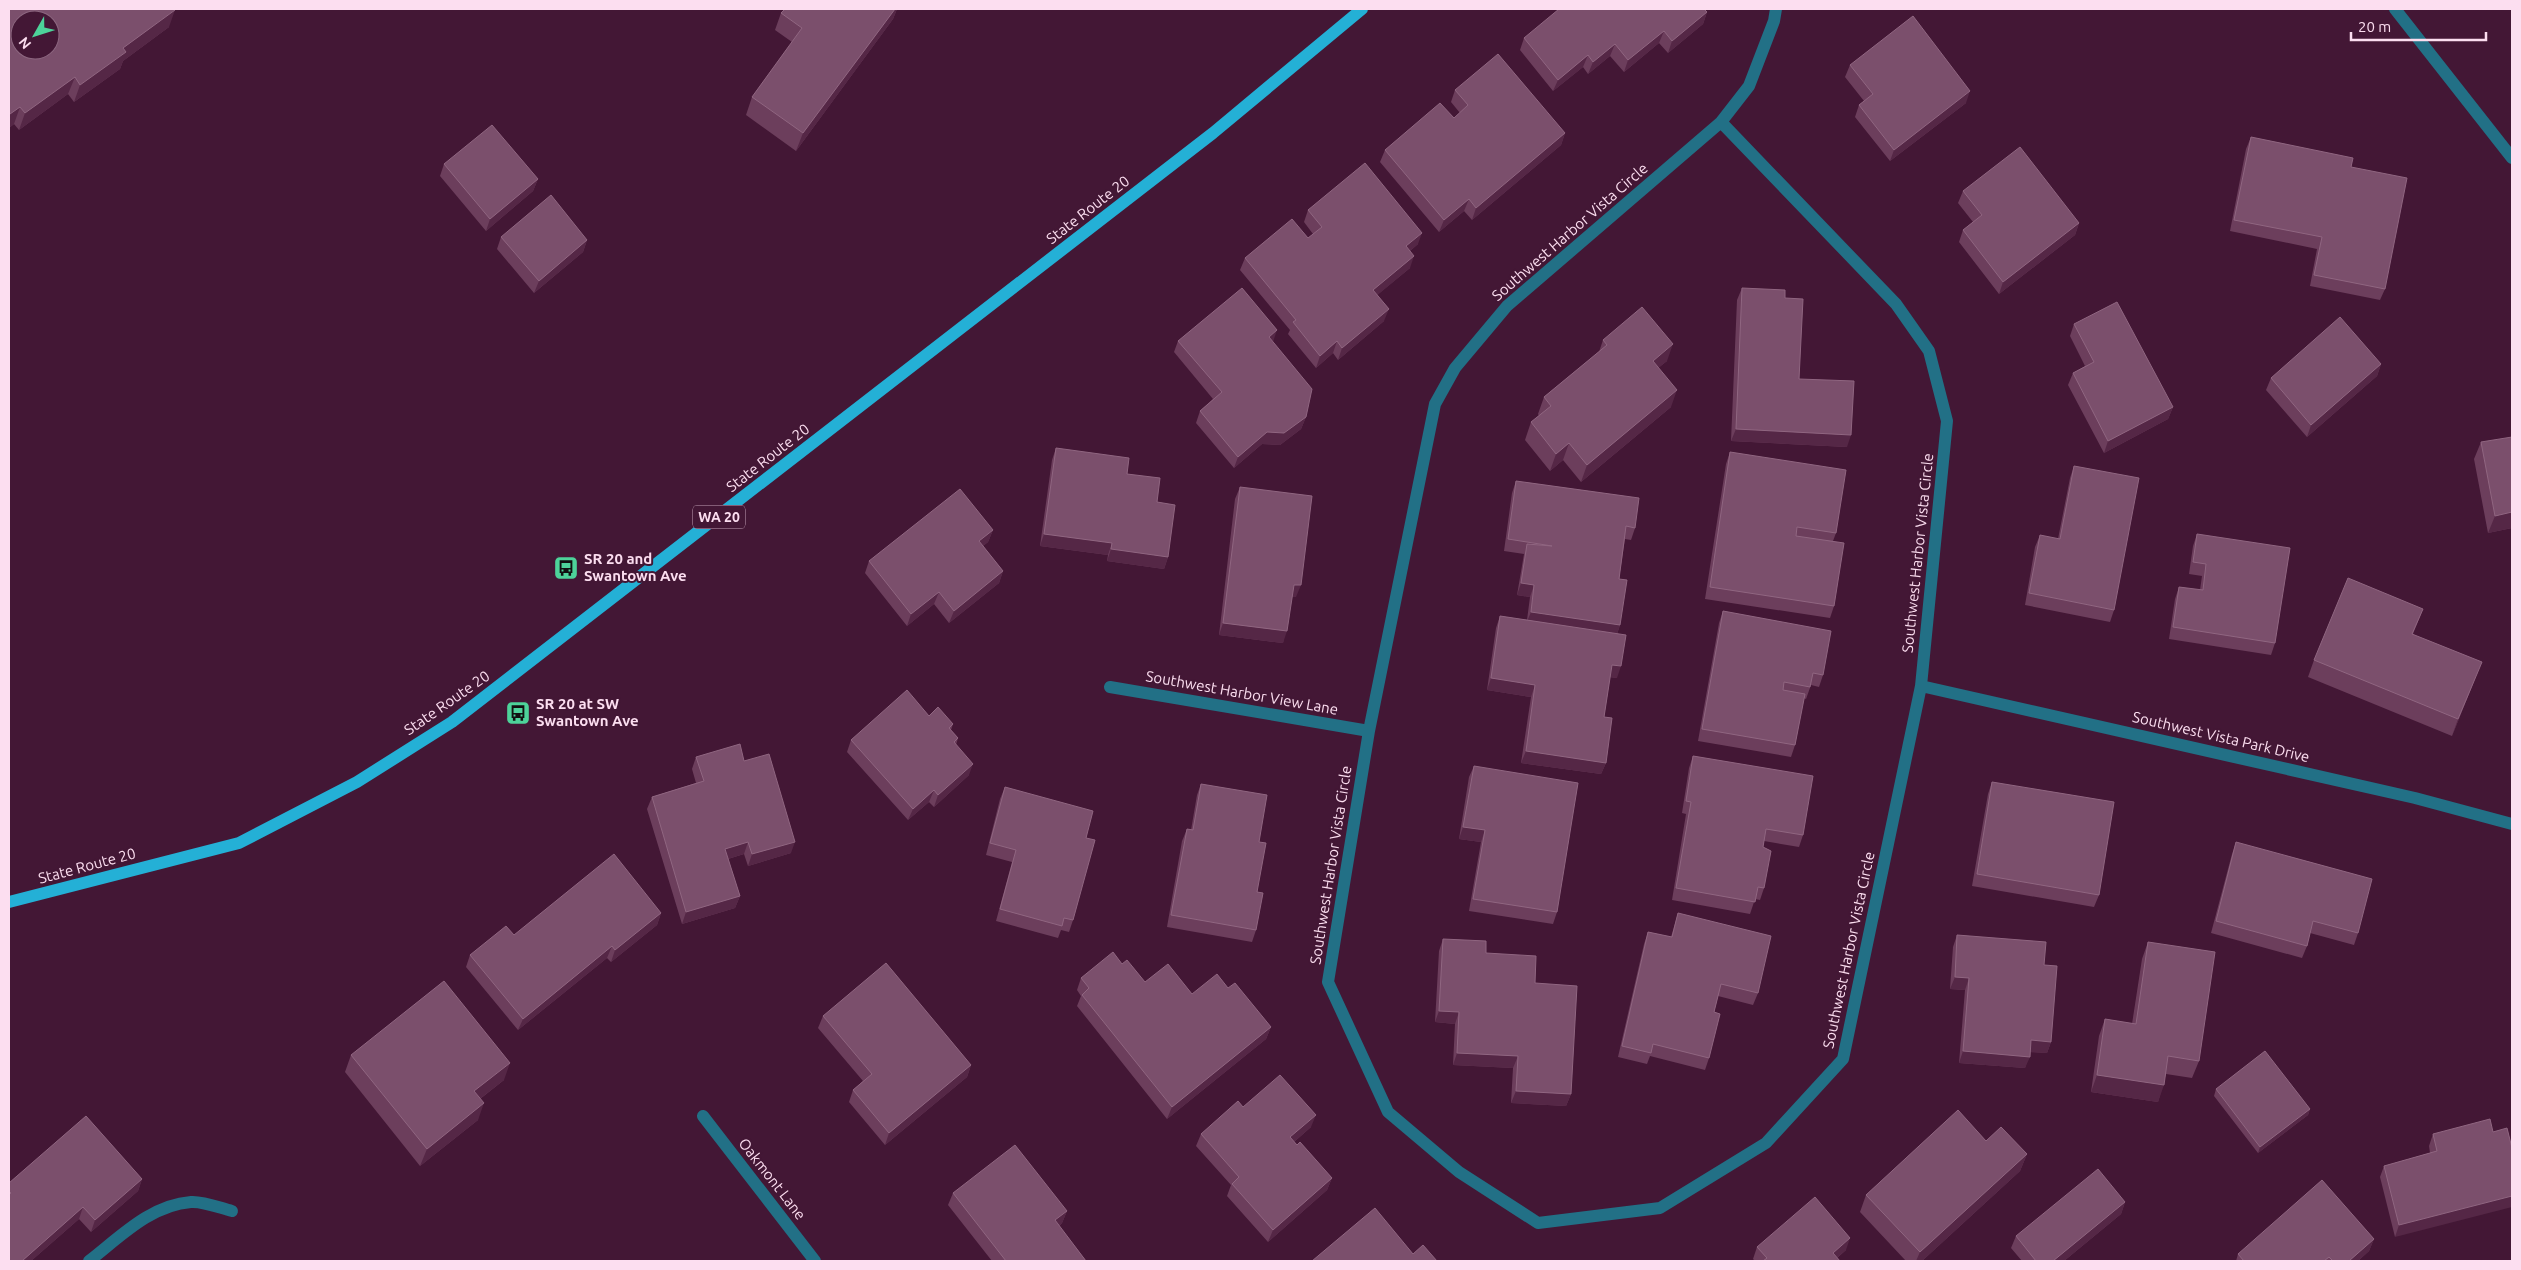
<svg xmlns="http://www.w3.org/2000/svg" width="2521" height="1270" font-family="Ubuntu,sans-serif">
<rect width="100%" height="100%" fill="#431735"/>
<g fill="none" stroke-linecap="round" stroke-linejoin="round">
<path stroke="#227086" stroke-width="12" d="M89 1261C119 1238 150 1205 191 1202 203 1201 220 1208 232 1211"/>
<path stroke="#227086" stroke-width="12" d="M2395 9 2512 158
M1721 122 1896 304 1929 351 1947 421 1921 686 1843 1059 1766 1143 1660 1208 1538 1223 1459 1172 1388 1112 1328 982 1369 731 1435 404 1455 368 1507 306 1721 122 1749 86 1774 21 1776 9
M1921 686 2415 798 2512 824
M1110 687 1369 731
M703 1116 815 1261"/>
<path stroke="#24b0d6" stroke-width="12" d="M9 902 239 843 357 782 452 722 1213 133 1362 9"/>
</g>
<path fill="#6c3e5c" d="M9 9 169 27 123 61 120 69 74 102 68 94 19 130 14 124 9 128Z
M785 9H897L893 19 796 151 746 115 752 97 792 42 775 30 781 13Z
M1705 10 1707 12 1703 24 1668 53 1659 43 1624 72 1610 56 1588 74 1583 67 1553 91 1520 50 1524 38Z
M1850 65 1966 103 1890 161 1855 117 1859 105 1864 101 1845 77Z
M1455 90 1565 133 1561 145 1472 220 1464 211 1439 232 1380 162 1385 150 1454 118 1460 113 1451 102Z
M2251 137 2351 167 2385 289 2380 300 2310 286 2317 249 2230 231 2246 149Z
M444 164 538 179 533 191 486 231 440 176Z
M1963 191 2079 223 2075 235 1999 294 1959 242 1963 230 1973 222 1958 203Z
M1308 210 1418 244 1410 251V268L1377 295 1384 321 1338 360 1333 353 1316 368 1288 334 1290 330 1240 270 1245 258 1308 238 1313 234 1304 222Z
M501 237 587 240 583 252 534 293 497 249Z
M1742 288 1785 298 1799 379 1847 447 1731 441 1737 300Z
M2074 324 2173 407 2168 419 2104 453 2068 385 2073 373 2085 366 2070 336Z
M1603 340 1667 361 1658 368 1671 407 1581 482 1563 460 1550 471 1525 440 1531 422 1539 416 1538 414 1544 397 1599 352Z
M1178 341 1273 342 1306 417 1301 429 1280 445 1262 444 1234 468 1196 423 1200 411 1213 399 1174 352Z
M2381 364 2377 376 2307 437 2266 390 2271 378Z
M2481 442 2512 528 2488 533 2474 459Z
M1056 448 1127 474 1157 502 1168 557 1164 569 1107 561 1108 555 1040 546 1052 460Z
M1730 452 1836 533 1833 541 1834 606 1830 618 1705 599 1726 464Z
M2074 466 2114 610 2110 622 2025 605 2035 547 2040 535 2058 539 2070 478Z
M1516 481 1635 528 1631 540 1625 539 1619 579 1620 625 1617 634V678L1610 677 1604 717 1606 763 1601 774 1521 763 1531 697 1487 690 1496 628 1500 616 1527 620 1530 597 1517 595 1524 554 1504 551 1512 493Z
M1240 487 1296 597H1292L1283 643 1219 635 1235 499Z
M993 530 988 542 983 546 1003 571 999 583 949 623 934 604 907 626 865 573 869 561Z
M2197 534 2275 643 2271 655 2169 639 2175 599 2179 587 2200 590 2202 576 2189 574 2193 546Z
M2423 609 2413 634 2475 679 2452 736 2308 677 2314 660Z
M1723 611 1823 675 1819 687 1811 685 1806 699 1804 698 1795 745 1791 757 1698 741 1719 623Z
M929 716 953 724 951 730 958 738 956 745 969 775 934 807 929 802 908 820 847 752 851 740Z
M1693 756 1803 835 1799 847 1764 841 1763 847 1764 888 1760 900 1755 899 1750 914 1672 900 1686 814 1682 813 1689 768Z
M696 757 744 761 791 853 748 866 744 854 728 859 740 896 735 908 682 924 647 809 652 797 696 783 692 769Z
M1474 766 1557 912 1553 924 1469 911 1481 842 1459 839 1469 777Z
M1992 782 2099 895 2094 907 1972 886 1988 794Z
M1201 784 1259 842 1256 930 1252 942 1167 927 1182 841 1187 829 1191 830 1197 795Z
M1005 787 1086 838 1073 920 1069 932 1061 930 1058 938 996 921 1012 862 986 855 1000 799Z
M2236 842 2358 933 2354 945 2310 933 2307 946 2302 958 2211 933 2232 854Z
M661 913 657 925 611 962 607 958 518 1030 466 967 470 955 514 935Z
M1678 913 1758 993 1753 1005 1718 996 1714 1012 1709 1058 1705 1070 1650 1056 1647 1064 1618 1057 1644 944 1648 932 1671 937Z
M1957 935 2044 965 2051 1042 2047 1053 2030 1052 2025 1068 1959 1063 1965 990 1950 989 1953 947Z
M1443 939 1486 953 1535 983 1571 1094 1566 1106 1511 1103 1513 1068 1453 1065 1455 1024 1435 1022 1439 951Z
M2148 942 2199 1061 2192 1078 2166 1074 2158 1102 2091 1092 2099 1036 2105 1019 2132 1024 2142 959Z
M1122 964 1145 982 1192 994 1228 988 1271 1027 1266 1039 1167 1119 1077 1006 1081 996 1077 990 1081 978Z
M823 1016 971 1065 967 1077 885 1145 849 1102 853 1090 863 1081 818 1028Z
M351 1055 504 1080 480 1099 478 1120 420 1166 345 1072Z
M2216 1089 2310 1109 2308 1115 2258 1153 2214 1096Z
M1243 1107 1311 1127 1294 1142 1332 1178 1327 1190 1268 1242 1227 1196 1231 1185 1196 1146 1201 1134Z
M2493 1132 2395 1237 2380 1177 2384 1166 2430 1153 2429 1146 2433 1134Z
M1986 1141 2027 1154 2020 1171 1922 1261H1906L1860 1212 1866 1195Z
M142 1179 138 1191 91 1232 79 1219 31 1261H9V1183Z
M953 1193 1067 1211 1062 1223 1059 1226 1086 1261H992L948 1205Z
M2125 1202 2121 1214 2064 1261H2022L2011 1248 2016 1236Z
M2374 1239 2369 1251 2358 1261H2236L2238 1254Z
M1757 1247 1846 1250 1837 1258 1840 1261H1755L1753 1259Z"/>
<path fill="#552746" d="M895 9H897L893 19 796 151 803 133Z
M175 10 169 27 123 61 120 69 74 102 80 85 123 48Z
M1707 12 1703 24 1668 53 1672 41Z
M1664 31 1659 43 1624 72 1628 60Z
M1615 44 1610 56 1588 74 1593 62Z
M1588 55 1583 67 1553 91 1558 80Z
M75 77 68 94 19 130 25 113Z
M1970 91 1966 103 1890 161 1894 150Z
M20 107 14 124 9 128V118L10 114Z
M1565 133 1561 145 1472 220 1476 208Z
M538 179 533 191 486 231 490 219Z
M1469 199 1464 211 1439 232 1444 220Z
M2079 223 2075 235 1999 294 2003 282Z
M1422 233 1418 244 1402 258 1406 246Z
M587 240 583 252 534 293 539 281Z
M1414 256 1410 268 1369 302 1373 290Z
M1389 309 1384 321 1338 360 1342 348Z
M1277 330 1273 342 1269 337Z
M1337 341 1333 353 1316 368 1320 356Z
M1673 344 1667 361 1646 378 1653 361Z
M2381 364 2377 376 2307 437 2311 425Z
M1677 390 1671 407 1581 482 1587 465Z
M2173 407 2168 419 2104 453 2108 441Z
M1306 417 1301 429 1280 445 1262 444 1234 468 1238 457 1267 432Z
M1736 429 1851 435 1847 447 1731 441Z
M1569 443 1563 460 1550 471 1556 454Z
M2512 512V528L2488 533 2495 516Z
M993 530 988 542 974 553 979 541Z
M1044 534 1112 543 1108 555 1040 546Z
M1111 549 1168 557 1164 569 1107 561Z
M1003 571 999 583 949 623 954 611Z
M1521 583 1534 585 1530 597 1517 595Z
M1294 585H1301L1296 597H1289Z
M939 592 934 604 907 626 911 614Z
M1531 612 1620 625 1616 637 1526 624Z
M1223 623 1287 631 1283 643 1219 635Z
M2482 662 2475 679 2452 736 2458 719Z
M1612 665 1621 666 1617 678 1607 677Z
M1491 678 1535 685 1531 697 1487 690Z
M1526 751 1606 763 1601 774 1521 763Z
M973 764 969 775 934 807 938 795Z
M934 790 929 802 908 820 913 809Z
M1463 827 1485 830 1481 842 1459 839Z
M748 842 744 854 721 861 725 849Z
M795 842 791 853 748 866 752 854Z
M740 896 735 908 682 924 686 912Z
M661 913 657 925 611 962 615 950Z
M612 946 607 958 518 1030 523 1019Z
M1955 977 1969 978 1965 990 1950 989Z
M1439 1011 1459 1012 1455 1024 1435 1022Z
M1271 1027 1266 1039 1167 1119 1172 1107Z
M2031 1040 2051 1042 2047 1053 2027 1052Z
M1963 1051 2030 1057 2025 1068 1959 1063Z
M1457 1053 1518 1056 1513 1068 1453 1065Z
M510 1063 504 1080 468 1108 474 1091Z
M971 1065 967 1077 885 1145 889 1133Z
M2097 1075 2164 1085 2158 1102 2091 1092Z
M1516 1091 1571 1094 1566 1106 1511 1103Z
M484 1103 478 1120 420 1166 427 1149Z
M2310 1109 2308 1115 2258 1153 2260 1147Z
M1316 1115 1311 1127 1286 1149 1290 1137Z
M2027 1154 2020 1171 1922 1261H1916L1920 1252Z
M1332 1178 1327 1190 1268 1242 1273 1230Z
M142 1179 138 1191 91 1232 95 1220Z
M2512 1196V1207L2395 1237 2399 1225Z
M2125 1202 2121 1214 2064 1261H2053Z
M83 1207 79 1219 31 1261H22Z
M1067 1211 1062 1223 1050 1232 1055 1220Z
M1850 1238 1846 1250 1833 1261V1253Z
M2374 1239 2369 1251 2358 1261H2349Z"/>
<path fill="#7b4f6c" stroke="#906681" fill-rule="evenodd" d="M9 9H174L175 10 123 48 126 52 80 85 75 77 25 113 20 107 10 114H9ZM20 20H50V50H20Z
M785 9H895L803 133 752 97 802 28 781 13Z
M1559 9H1704L1707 12 1672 41 1664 31 1628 60 1615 44 1593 62 1588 55 1558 80 1524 38Z
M1913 16 1970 91 1894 150 1859 105 1873 94 1850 65Z
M1498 54 1565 133 1476 208 1469 199 1444 220 1385 150 1440 103 1454 118 1468 105 1455 90Z
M492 125 538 179 490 219 444 164Z
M2251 137 2353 158 2351 167 2407 178 2385 289 2314 275 2322 237 2234 220Z
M2020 147 2079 223 2003 282 1963 230 1982 215 1963 191Z
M1365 163 1422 233 1406 246 1414 256 1373 290 1389 309 1342 348 1337 341 1320 356 1293 322 1296 320 1245 258 1292 219 1308 238 1322 227 1308 210Z
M551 195 587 240 539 281 501 237Z
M1242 288 1277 330 1269 337 1312 389 1306 417 1284 433 1267 432 1238 457 1200 411 1222 392 1178 341Z
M1742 288 1785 290V298L1803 299 1799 379 1854 381 1851 435 1736 429Z
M2117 302 2173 407 2108 441 2073 373 2094 362 2074 324Z
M1642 307 1673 344 1653 361 1677 390 1587 465 1569 443 1556 454 1531 422 1551 406 1544 397 1607 345 1603 340Z
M2340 317 2381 364 2311 425 2271 378Z
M2512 437V512L2495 516 2481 442Z
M1056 448 1129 458 1127 474 1160 478 1157 502 1175 505 1168 557 1111 549 1112 543 1044 534Z
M1730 452 1846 470 1836 533 1797 527 1796 536 1844 543 1834 606 1710 587Z
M2074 466 2139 478 2114 610 2029 593 2040 535 2060 539Z
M1516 481 1639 498 1635 528 1626 526 1619 579 1627 580 1620 625 1531 612 1534 585 1521 583 1527 544 1552 546 1508 539Z
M1240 487 1312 496 1301 585H1294L1287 631 1223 623Z
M960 489 993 530 979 541 1003 571 954 611 939 592 911 614 869 561Z
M2197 534 2290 548 2275 643 2173 627 2179 587 2203 590 2206 564 2193 562Z
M2348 578 2423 609 2412 634 2482 662 2458 719 2314 660Z
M1723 611 1831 631 1823 675 1813 673 1810 687 1784 682 1783 690 1805 694 1795 745 1702 729Z
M1500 616 1626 635 1621 666 1612 665 1604 717 1612 718 1606 763 1526 751 1535 685 1491 678Z
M907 690 929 716 938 707 953 724 949 728 958 738 954 742 973 764 938 795 934 790 913 809 851 740Z
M740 744 744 761 769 754 795 842 752 854 748 842 725 849 740 896 686 912 652 797 704 781 696 757Z
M1693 756 1813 776 1803 835 1766 829 1763 847 1771 851 1764 888 1758 887 1755 902 1676 888 1691 802 1686 801Z
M1474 766 1578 783 1557 912 1473 899 1485 830 1463 827Z
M1992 782 2114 802 2099 895 1977 874Z
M1201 784 1267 795 1259 842 1266 843 1257 892 1263 893 1256 930 1171 915 1187 829 1193 830Z
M1005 787 1093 811 1086 838 1095 840 1073 920 1064 918 1062 926 1000 909 1016 850 990 843Z
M2236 842 2372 879 2358 933 2313 921 2307 946 2216 921Z
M614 854 661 913 615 950 612 946 523 1019 470 955 506 926 514 935Z
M1678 913 1771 936 1758 993 1721 984 1714 1012 1720 1014 1709 1058 1653 1044 1651 1053 1622 1046 1648 932 1672 937Z
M1957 935 2046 942 2044 965 2057 966 2051 1042 2031 1040 2030 1057 1963 1051 1969 978 1955 977Z
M1443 939 1486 941V953L1536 956 1535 983 1577 986 1571 1094 1516 1091 1518 1056 1457 1053 1459 1012 1439 1011Z
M2148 942 2215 952 2199 1061 2168 1056 2164 1085 2097 1075 2105 1019 2136 1024Z
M1113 952 1122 964 1127 960 1145 982 1168 964 1192 994 1217 974 1228 988 1235 983 1271 1027 1172 1107 1082 995 1089 988 1081 978Z
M886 963 971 1065 889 1133 853 1090 872 1074 823 1016Z
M444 981 510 1063 474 1091 484 1103 427 1149 351 1055Z
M2265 1051 2310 1109 2260 1147 2216 1089Z
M1280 1075 1316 1115 1290 1137 1297 1145 1300 1142 1332 1178 1273 1230 1232 1184 1239 1177 1201 1134 1238 1101 1243 1107Z
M1958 1110 1986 1141 2001 1127 2027 1154 1920 1252 1866 1195Z
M86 1116 142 1179 95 1220 83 1207 22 1261H9V1195L11 1193 9 1191V1183Z
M2490 1119 2493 1132 2507 1128 2512 1148V1196L2399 1225 2384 1166 2437 1151 2433 1134Z
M1015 1145 1067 1211 1055 1220 1086 1261H1006L953 1193Z
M2098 1169 2125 1202 2053 1261H2036L2016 1236Z
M2322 1180 2374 1239 2349 1261H2333L2329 1257 2324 1261H2244L2238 1254Z
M1815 1197 1850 1238 1833 1253 1840 1261H1763L1767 1258 1757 1247Z
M1375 1208 1413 1254 1423 1245 1437 1261H1312Z"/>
<defs>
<symbol id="bus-square" viewBox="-11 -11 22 22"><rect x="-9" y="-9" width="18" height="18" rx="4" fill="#4dd39a" stroke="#431735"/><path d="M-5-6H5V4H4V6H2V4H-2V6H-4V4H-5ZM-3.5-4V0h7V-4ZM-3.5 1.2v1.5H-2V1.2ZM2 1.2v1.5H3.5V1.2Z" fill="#111"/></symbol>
</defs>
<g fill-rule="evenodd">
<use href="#bus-square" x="552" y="554" width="28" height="28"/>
<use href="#bus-square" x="504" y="699" width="28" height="28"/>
</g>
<g text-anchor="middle" stroke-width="4" stroke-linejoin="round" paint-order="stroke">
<rect fill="#431735" stroke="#c4a2b8" stroke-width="1" x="693" y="505.5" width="52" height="23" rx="4"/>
<g font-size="14" font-weight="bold" fill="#fcdef0">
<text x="719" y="522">WA 20</text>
</g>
<g font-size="15" fill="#fcdef0" stroke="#431735">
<text transform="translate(1088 210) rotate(-38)" y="5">State Route 20</text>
<text transform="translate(1570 232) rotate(-41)" y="5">Southwest Harbor Vista Circle</text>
<text transform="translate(768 458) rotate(-38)" y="5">State Route 20</text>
<text transform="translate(1918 553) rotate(-84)" y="5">Southwest Harbor Vista Circle</text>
<text transform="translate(1242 693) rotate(10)" y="5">Southwest Harbor View Lane</text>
<text transform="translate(447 703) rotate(-35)" y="5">State Route 20</text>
<text transform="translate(2221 737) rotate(13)" y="5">Southwest Vista Park Drive</text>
<text transform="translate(1331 865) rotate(-81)" y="5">Southwest Harbor Vista Circle</text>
<text transform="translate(87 866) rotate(-15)" y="5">State Route 20</text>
<text transform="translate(1849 950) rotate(-78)" y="5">Southwest Harbor Vista Circle</text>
<text transform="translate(772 1179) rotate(52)" y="5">Oakmont Lane</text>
</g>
<g font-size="15" font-weight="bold" fill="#fcdef0" stroke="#431735" text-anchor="start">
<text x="584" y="564">SR 20 and<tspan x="584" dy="17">Swantown Ave</tspan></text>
<text x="536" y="709">SR 20 at SW<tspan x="536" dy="17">Swantown Ave</tspan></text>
</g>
</g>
<rect width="2521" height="1270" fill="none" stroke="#fcdef0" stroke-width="20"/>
<g transform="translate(35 35) rotate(231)"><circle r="24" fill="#431735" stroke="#8d6780"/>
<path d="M0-4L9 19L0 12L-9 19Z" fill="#4dd39a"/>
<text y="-8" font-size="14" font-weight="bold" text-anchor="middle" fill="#fcdef0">N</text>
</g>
<path d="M2351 32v8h135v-8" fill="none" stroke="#fcdef0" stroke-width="2.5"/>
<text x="2358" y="32" font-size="15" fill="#fcdef0" stroke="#431735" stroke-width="4" paint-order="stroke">20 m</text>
</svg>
